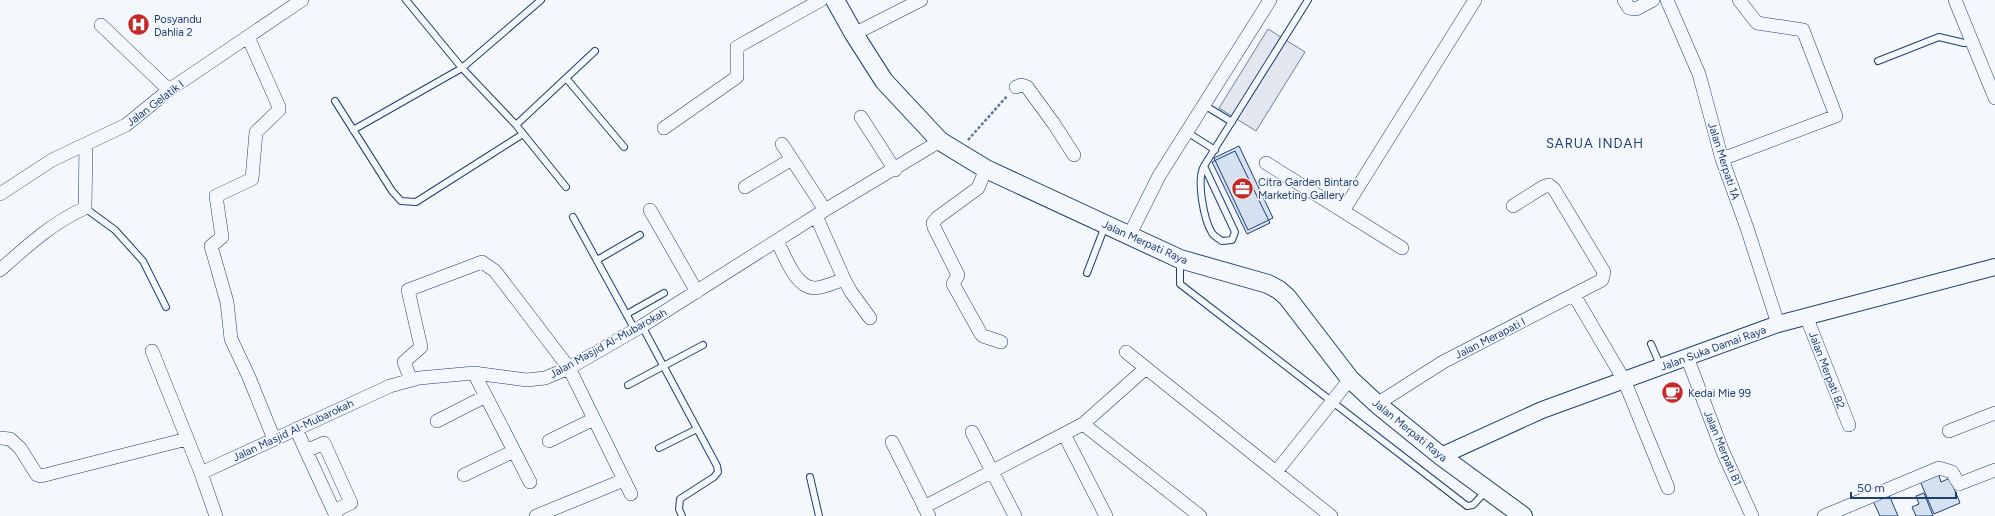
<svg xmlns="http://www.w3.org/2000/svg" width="1995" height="516" font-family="Figtree,sans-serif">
<rect width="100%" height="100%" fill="#f4f7fb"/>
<path fill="#e3e8f0" stroke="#687fa3" d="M1268 29 1305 52 1256 131 1219 108Z"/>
<path fill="#d5e0f0" stroke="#1d3f73" d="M1239 146 1273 218 1248 230 1214 158Z
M1235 151 1270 223 1247 234 1212 162Z
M1938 473 1941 482 1950 478 1960 503 1934 514 1920 481Z
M1924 493 1933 516H1916L1912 507 1919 504 1916 496Z
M1889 495 1898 516H1880L1873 501Z"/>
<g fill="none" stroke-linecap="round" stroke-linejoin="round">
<defs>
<path id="service" d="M406 0 462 68 516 125 566 187
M1878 61 1939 37 1964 43H1972
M566 78 624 147
M335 101 392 191 401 201 416 202 523 134
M1204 105 1232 122
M516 125 595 51
M353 130 462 68 541 0
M1187 132 1215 150
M1204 166 1235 232 1232 240 1222 241C1219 239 1214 236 1212 233 1204 220 1196 180 1204 166L1308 0
M85 208 115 230 143 261 166 307
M573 217 635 330
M597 260 640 235
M1180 261V284L1467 506 1473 505 1486 491
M1087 273 1105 226
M627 314 664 293
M642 326 717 466 718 472 714 477 680 499 679 509 682 516
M1651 344 1661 367
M628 385 703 345
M659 448 697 429
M810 477 819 516"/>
<path id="minor" d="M1624 0 1629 8 1636 9 1653 0
M1667 0 1699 74 1722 159 1747 228 1778 324
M1955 0 1995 98
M101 25 169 90
M854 34 921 0
M248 37 279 107V110L256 132 252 179 216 196 222 237 211 246 227 302 231 339 248 375 274 439
M1016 87 1021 85 1027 87 1054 124 1074 155
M861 117 895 170
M664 128 737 77V47L821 0
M782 144 825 210
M1722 159 1836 116 1803 30 1757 23 1739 0
M1266 163 1402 248
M986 169 978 188 937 218 933 223 934 227 958 275 953 284 981 334 983 336 1001 342
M745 187 792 159
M0 194 52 160 126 125 169 90 302 0
M650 210 697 292
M1343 211 1475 0
M816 216 844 279
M1129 236 1159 176 1270 0
M777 241C785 256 795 287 814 288 823 288 836 282 844 279L851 292 870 318
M0 270C27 246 52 223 85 208L86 144
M1574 295 1624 380 1668 488
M1806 316 1849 425
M152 351 201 473 216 516
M1126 352 1331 516
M1687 357 1723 452 1752 516
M474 373 530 482
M411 380 404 362 421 347 408 290 482 262 495 271 569 368 631 494
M1377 404 1443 362 1602 280 1604 272 1554 189 1549 185 1543 187 1513 206
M437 421 486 396
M1083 424 1200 516
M296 429 336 516
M1949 431 1995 413
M972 432 1015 516
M1064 434 1106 516
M0 438 10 439 20 448 37 475 41 476 187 439
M549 441 594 419
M892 442 929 516
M306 451 324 443 351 503 334 511
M1276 472 1350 379
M201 473 390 386 419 378 474 373 527 380 545 378 569 368 642 326 825 210 940 141
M464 475 514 451
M924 507 1083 424 1146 368
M536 516 624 480
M1824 516 1939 468 1952 472 1959 484 1995 470"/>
<path id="tertiary" d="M1441 456 1542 410 1778 324 1995 267"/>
<path id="secondary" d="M835 0 854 34 884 81 940 141 986 169 1180 259 1268 284 1279 290 1287 297 1350 379 1377 404 1441 456 1523 516"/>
</defs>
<use href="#service" stroke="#1d3f73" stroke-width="8"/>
<use href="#minor" stroke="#1d3f73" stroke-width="14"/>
<use href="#tertiary" stroke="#1d3f73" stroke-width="18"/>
<use href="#secondary" stroke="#1d3f73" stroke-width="20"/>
<path stroke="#5e769c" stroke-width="2.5" stroke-dasharray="3 2" stroke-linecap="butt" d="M968 140 1007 96"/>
<use href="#service" stroke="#f4f7fb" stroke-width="6"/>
<use href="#minor" stroke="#f4f7fb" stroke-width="13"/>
<use href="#tertiary" stroke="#f4f7fb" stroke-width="16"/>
<use href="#secondary" stroke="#f4f7fb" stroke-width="18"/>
</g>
<defs>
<symbol id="hospital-disc" viewBox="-11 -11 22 22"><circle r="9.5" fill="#c62828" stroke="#f4f7fb"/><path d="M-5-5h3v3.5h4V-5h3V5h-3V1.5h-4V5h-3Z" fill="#fff"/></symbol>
<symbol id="office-disc" viewBox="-11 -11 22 22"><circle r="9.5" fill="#c62828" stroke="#f4f7fb"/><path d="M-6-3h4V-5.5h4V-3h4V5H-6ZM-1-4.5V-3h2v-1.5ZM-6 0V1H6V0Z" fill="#fff"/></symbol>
<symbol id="cafe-disc" viewBox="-11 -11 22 22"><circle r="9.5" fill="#c62828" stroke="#f4f7fb"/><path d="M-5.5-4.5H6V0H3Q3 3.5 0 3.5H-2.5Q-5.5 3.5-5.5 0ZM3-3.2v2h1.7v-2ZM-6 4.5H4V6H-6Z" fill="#fff"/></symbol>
</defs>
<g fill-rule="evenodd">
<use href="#hospital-disc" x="126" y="12" width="25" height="25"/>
<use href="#office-disc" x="1230" y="176" width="25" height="25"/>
<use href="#cafe-disc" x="1660" y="380" width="25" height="25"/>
</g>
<g text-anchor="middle" stroke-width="3" stroke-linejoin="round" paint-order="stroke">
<g font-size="11" fill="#1d3f73" stroke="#f4f7fb" text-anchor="start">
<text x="154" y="23">Posyandu<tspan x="154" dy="13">Dahlia 2</tspan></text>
<text x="1258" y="186">Citra Garden Bintaro<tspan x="1258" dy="13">Marketing Gallery</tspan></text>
<text x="1688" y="397">Kedai Mie 99</text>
</g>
<g font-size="11" fill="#1d3f73" stroke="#f4f7fb">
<text transform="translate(155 103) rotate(-37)" y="4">Jalan Gelatik I</text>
<text transform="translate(1724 161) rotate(72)" y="4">Jalan Merpati 1A</text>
<text transform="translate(1145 242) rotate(24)" y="4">Jalan Merpati Raya</text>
<text transform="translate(1490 338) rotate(-27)" y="4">Jalan Merapati I</text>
<text transform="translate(608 343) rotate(-29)" y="4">Jalan Masjid Al-Mubarokah</text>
<text transform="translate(1713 348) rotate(-20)" y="4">Jalan Suka Damai Raya</text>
<text transform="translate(1827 370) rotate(69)" y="4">Jalan Merpati B2</text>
<text transform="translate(293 430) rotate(-25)" y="4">Jalan Masjid Al-Mubarokah</text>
<text transform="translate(1410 430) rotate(39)" y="4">Jalan Merpati Raya</text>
<text transform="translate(1723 448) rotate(67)" y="4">Jalan Merpati B1</text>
</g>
<g font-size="13" letter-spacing="1" fill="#1d3f73" stroke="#f4f7fb">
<text x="1595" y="148">SARUA INDAH</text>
</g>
</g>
<path d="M1851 492v6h105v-6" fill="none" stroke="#1d3f73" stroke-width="2"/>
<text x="1857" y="492" font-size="12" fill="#1d3f73" stroke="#f4f7fb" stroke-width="3" paint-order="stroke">50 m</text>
</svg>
